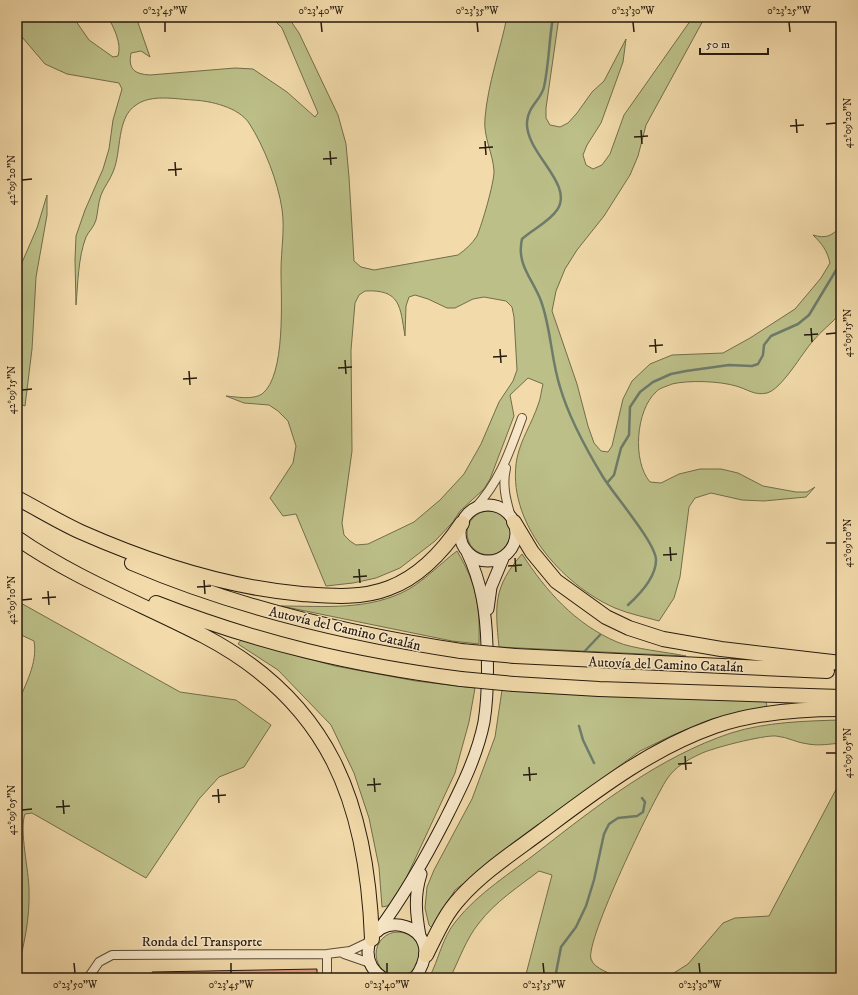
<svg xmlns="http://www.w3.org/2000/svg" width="858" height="995" font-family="'IM FELL DW Pica',serif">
<rect width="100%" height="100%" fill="#f2daaa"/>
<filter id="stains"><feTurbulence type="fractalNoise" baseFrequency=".005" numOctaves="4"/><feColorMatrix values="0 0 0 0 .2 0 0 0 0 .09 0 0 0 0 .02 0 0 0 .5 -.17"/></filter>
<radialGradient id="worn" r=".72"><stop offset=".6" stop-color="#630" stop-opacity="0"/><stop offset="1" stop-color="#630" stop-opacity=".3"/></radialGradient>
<path fill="#bcbf88" stroke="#726d4b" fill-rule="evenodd" d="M17 17H73L89 40 113 57 118 56C122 44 114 28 108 17H136L150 57 141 51 131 53C128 69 134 74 150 75L235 68 253 69 287 92 315 117 318 113 282 28 271 17H288L299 33 338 115 346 144 349 177 354 261 361 267 374 270 458 255C465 250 472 244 477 236 482 224 494 184 494 171 493 153 483 137 485 118 488 83 500 51 507 17H559L546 108V118L550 125 560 127 568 123 577 113 592 92 604 81 626 39 623 62 601 123 587 145 583 155 586 165 593 169 602 165 610 154 624 115 693 17H705L646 125 638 156 630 175 604 216 577 250 565 269 556 291 552 311 577 384 588 426 594 443 601 451 608 452 612 446 623 399 632 381 650 364 672 355 723 353 750 338 795 309 821 278 830 263C827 250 822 244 813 235 826 239 832 236 841 226V313C832 323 821 331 813 341 802 353 782 389 767 393 755 396 747 389 736 386 719 381 689 380 672 384 668 386 659 388 656 392 636 410 632 461 650 482L661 483 679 474 700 469H721L738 473 763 486 796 492H807L815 487 806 497 764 501 742 500 711 493 695 498 689 507 680 577 674 598 659 621C645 617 629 614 615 608 562 585 505 521 517 458 521 439 532 423 538 405 541 398 541 391 543 384L528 378 510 395 514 416 490 479 484 489 460 511 453 522 435 541 400 568 376 578 353 583 326 586 296 514 283 516 270 498 293 463 296 446 288 421 278 411 269 405 244 403 226 396C237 397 253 400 262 394 286 376 281 298 281 271 281 250 285 230 282 209 278 182 264 146 249 123 238 107 211 101 193 100 175 99 151 94 136 105 116 118 122 151 113 172 110 180 104 187 101 195 98 203 98 212 96 220 94 227 89 231 86 237 78 258 78 283 76 305L75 260 76 236 85 210 103 169 109 149 113 120 122 89 119 83 67 74 45 64 22 37 17 26ZM365 291C401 289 400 307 405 336L406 306 409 297 415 295 428 299 447 308H455L473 299 484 297 506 301 512 307 514 317 517 370 513 381 499 402 481 444 464 474 440 500 414 522 368 544 356 545 350 541 344 535 342 523 352 451 351 350 355 303 359 295Z
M47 195V215L36 277 32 349 25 406 17 403V274L37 228Z
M841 358V412L836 418 840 403 838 368Z
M467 533a22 22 0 1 1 44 0a22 22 0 1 1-44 0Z
M457 551C477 585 480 605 479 644L452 641 281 606C324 606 370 611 409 589 426 579 441 563 457 551Z
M522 554C546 591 575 624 617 642 633 649 667 652 686 656L499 647C495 606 493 587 522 554Z
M17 598 19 602 180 692 236 700 271 725 244 767 219 777 199 799 146 878 32 813 25 814C19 830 29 871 29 890 30 919 24 945 17 972V705C25 685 38 663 34 641L17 633Z
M241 640 335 666 416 681 475 688 469 722 455 773 396 900 387 906 382 907 379 867 369 818 354 773 331 725 278 670 238 644Z
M502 690 766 701 767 707 712 719 673 735 640 751 575 798 455 890 432 928 429 925 425 908 427 887 434 870 472 799 495 737Z
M841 720V743C830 744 819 746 808 744 797 743 788 737 776 736 763 735 712 748 700 754 687 760 675 767 667 779 653 800 585 941 591 959 594 969 612 974 621 978H525L552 875 539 871C518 887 495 902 479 923 466 939 459 960 450 978H429C439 959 442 938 456 921 478 893 511 873 539 851 598 805 659 757 731 733 766 722 804 721 841 720Z
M841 780V978H666L688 964 723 923 735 918 769 916Z
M376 954a22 22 0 1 1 44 0a22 22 0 1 1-44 0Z"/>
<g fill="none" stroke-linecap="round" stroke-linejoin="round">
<path stroke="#6d7b6a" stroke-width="2.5" d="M553 17C549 40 549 64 544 87 541 100 528 106 527 122 525 153 575 184 557 210 549 222 533 229 522 239 516 265 533 279 541 301 551 328 551 359 560 387 569 418 586 449 603 477 614 495 656 543 656 560 656 577 639 595 628 605
M607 483 614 475 621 448 629 435 630 407 640 392 653 382 671 374 686 371 729 365 752 366 758 364 763 355 764 345 771 336 798 324 809 315 841 262
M582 654 600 635
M579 726 583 740 594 763
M555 978 561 947 576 927 586 906 594 880 604 834 609 824 618 818 637 816 643 812 645 802 642 798"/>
</g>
<path fill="#dd977e" stroke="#271b0e" d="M317 969V978H152V972Z"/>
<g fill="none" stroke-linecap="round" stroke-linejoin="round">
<defs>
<path id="street" d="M506 468C502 485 506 500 511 517
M475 508C500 481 509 453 522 418
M327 954V978
M344 954 370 963
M88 978 99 962 112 955 327 954 350 951 371 941"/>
<path id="secondary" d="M460 533a28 28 0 1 1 56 0a28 28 0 1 1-56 0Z
M488 609 491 587 504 556
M378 931C404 896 425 859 445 820 461 788 477 757 484 722 488 697 488 671 487 646 486 613 482 583 467 552
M420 936C416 914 414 896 421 874
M383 978C374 972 368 964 368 952 369 905 453 923 415 978"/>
<path id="highway" d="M17 498C38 509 59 522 81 532 151 563 225 587 302 594 330 596 361 599 389 588 419 577 444 550 462 523
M514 522 532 552 556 581 606 617 629 628 663 639 721 649 841 663
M17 538C74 578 142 604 204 636 330 702 367 803 372 939
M132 563C237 608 348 634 461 651
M156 603C258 643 353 665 461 679
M515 656 827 671
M514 684 599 689 841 697
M426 955C436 935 445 914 460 898 483 872 514 852 542 831 597 790 650 749 715 726 755 712 799 709 841 709"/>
</defs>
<use href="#street" stroke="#5a4b35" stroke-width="10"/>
<use href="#secondary" stroke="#271b0e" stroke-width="13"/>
<use href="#highway" stroke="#271b0e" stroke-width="16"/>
<use href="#street" stroke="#f7e7c8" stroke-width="8"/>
<use href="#secondary" stroke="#f7e7c8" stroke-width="11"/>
<use href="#highway" stroke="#f2daaa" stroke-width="14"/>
<defs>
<path id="highway-bridge" d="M461 651 515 656
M461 679 514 684"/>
</defs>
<use href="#highway-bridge" stroke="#271b0e" stroke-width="16" stroke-linecap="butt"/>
<use href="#highway-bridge" stroke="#f2daaa" stroke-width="14"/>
</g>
<path fill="none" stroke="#271b0e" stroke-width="1.5" d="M165 22V32M321 22 322 32M477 22 478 32M633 22 634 32M789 22 790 32M796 119 797 133M826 124 836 123M790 126 804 125M641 130 642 144M634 137 648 136M485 141 486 155M479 148 493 147M330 151 331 165M323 159 337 158M175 162 176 176M168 170 182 169M22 180 32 179M811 328 812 342M826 334 836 333M804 335 818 334M655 339 656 353M649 346 663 345M500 349 501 363M493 357 507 356M345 360 346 374M338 368 352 367M189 371 190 385M183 379 197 378M22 390 32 389M826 543H836M670 547 671 561M663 555 677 554M515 558 516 572M508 566 522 565M359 569 360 583M353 577 367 576M204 580 205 594M197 587 211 586M48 591 49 605M42 598 56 597M22 600 32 599M826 753H836M685 756 686 770M678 764 692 763M529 767 530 781M523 775 537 774M374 778 375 792M367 785 381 784M218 789 219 803M212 796 226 795M63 800 64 814M56 807 70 806M22 810 32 809M74 963 75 973M231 963V973M387 963V973M543 963 544 973M699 963 700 973"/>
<g text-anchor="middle" stroke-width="3" stroke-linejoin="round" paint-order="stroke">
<g font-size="14" fill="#271b0e" stroke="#f7e7c8">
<text transform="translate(345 628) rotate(13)" y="5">Autovía del Camino Catalán</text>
<text transform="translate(666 664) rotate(2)" y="5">Autovía del Camino Catalán</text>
<text x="202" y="946">Ronda del Transporte</text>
</g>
</g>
<rect width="858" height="995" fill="none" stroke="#f2daaa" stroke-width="44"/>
<path d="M700 48v6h68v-6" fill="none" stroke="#271b0e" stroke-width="2"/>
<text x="706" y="48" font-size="12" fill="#271b0e" stroke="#f7e7c8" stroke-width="3" paint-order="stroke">50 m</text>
<rect x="22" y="22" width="814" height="951" fill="none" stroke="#271b0e" stroke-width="1.5"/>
<g font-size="10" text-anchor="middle" fill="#271b0e">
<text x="165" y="14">0°23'45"W</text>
<text x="321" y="14">0°23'40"W</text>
<text x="477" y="14">0°23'35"W</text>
<text x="633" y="14">0°23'30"W</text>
<text x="789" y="14">0°23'25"W</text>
<text transform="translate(847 123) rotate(-90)" y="4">42°09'20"N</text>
<text transform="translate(11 180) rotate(-90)" y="4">42°09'20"N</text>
<text transform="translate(847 333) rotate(-90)" y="4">42°09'15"N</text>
<text transform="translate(11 390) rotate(-90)" y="4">42°09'15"N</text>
<text transform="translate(847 543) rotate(-90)" y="4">42°09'10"N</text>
<text transform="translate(11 600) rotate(-90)" y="4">42°09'10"N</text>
<text transform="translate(847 753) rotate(-90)" y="4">42°09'05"N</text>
<text transform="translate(11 810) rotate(-90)" y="4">42°09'05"N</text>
<text x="75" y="988">0°23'50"W</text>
<text x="231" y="988">0°23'45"W</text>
<text x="387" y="988">0°23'40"W</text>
<text x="544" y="988">0°23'35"W</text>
<text x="700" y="988">0°23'30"W</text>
</g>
<rect width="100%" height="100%" filter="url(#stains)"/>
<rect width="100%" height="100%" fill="url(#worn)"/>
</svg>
